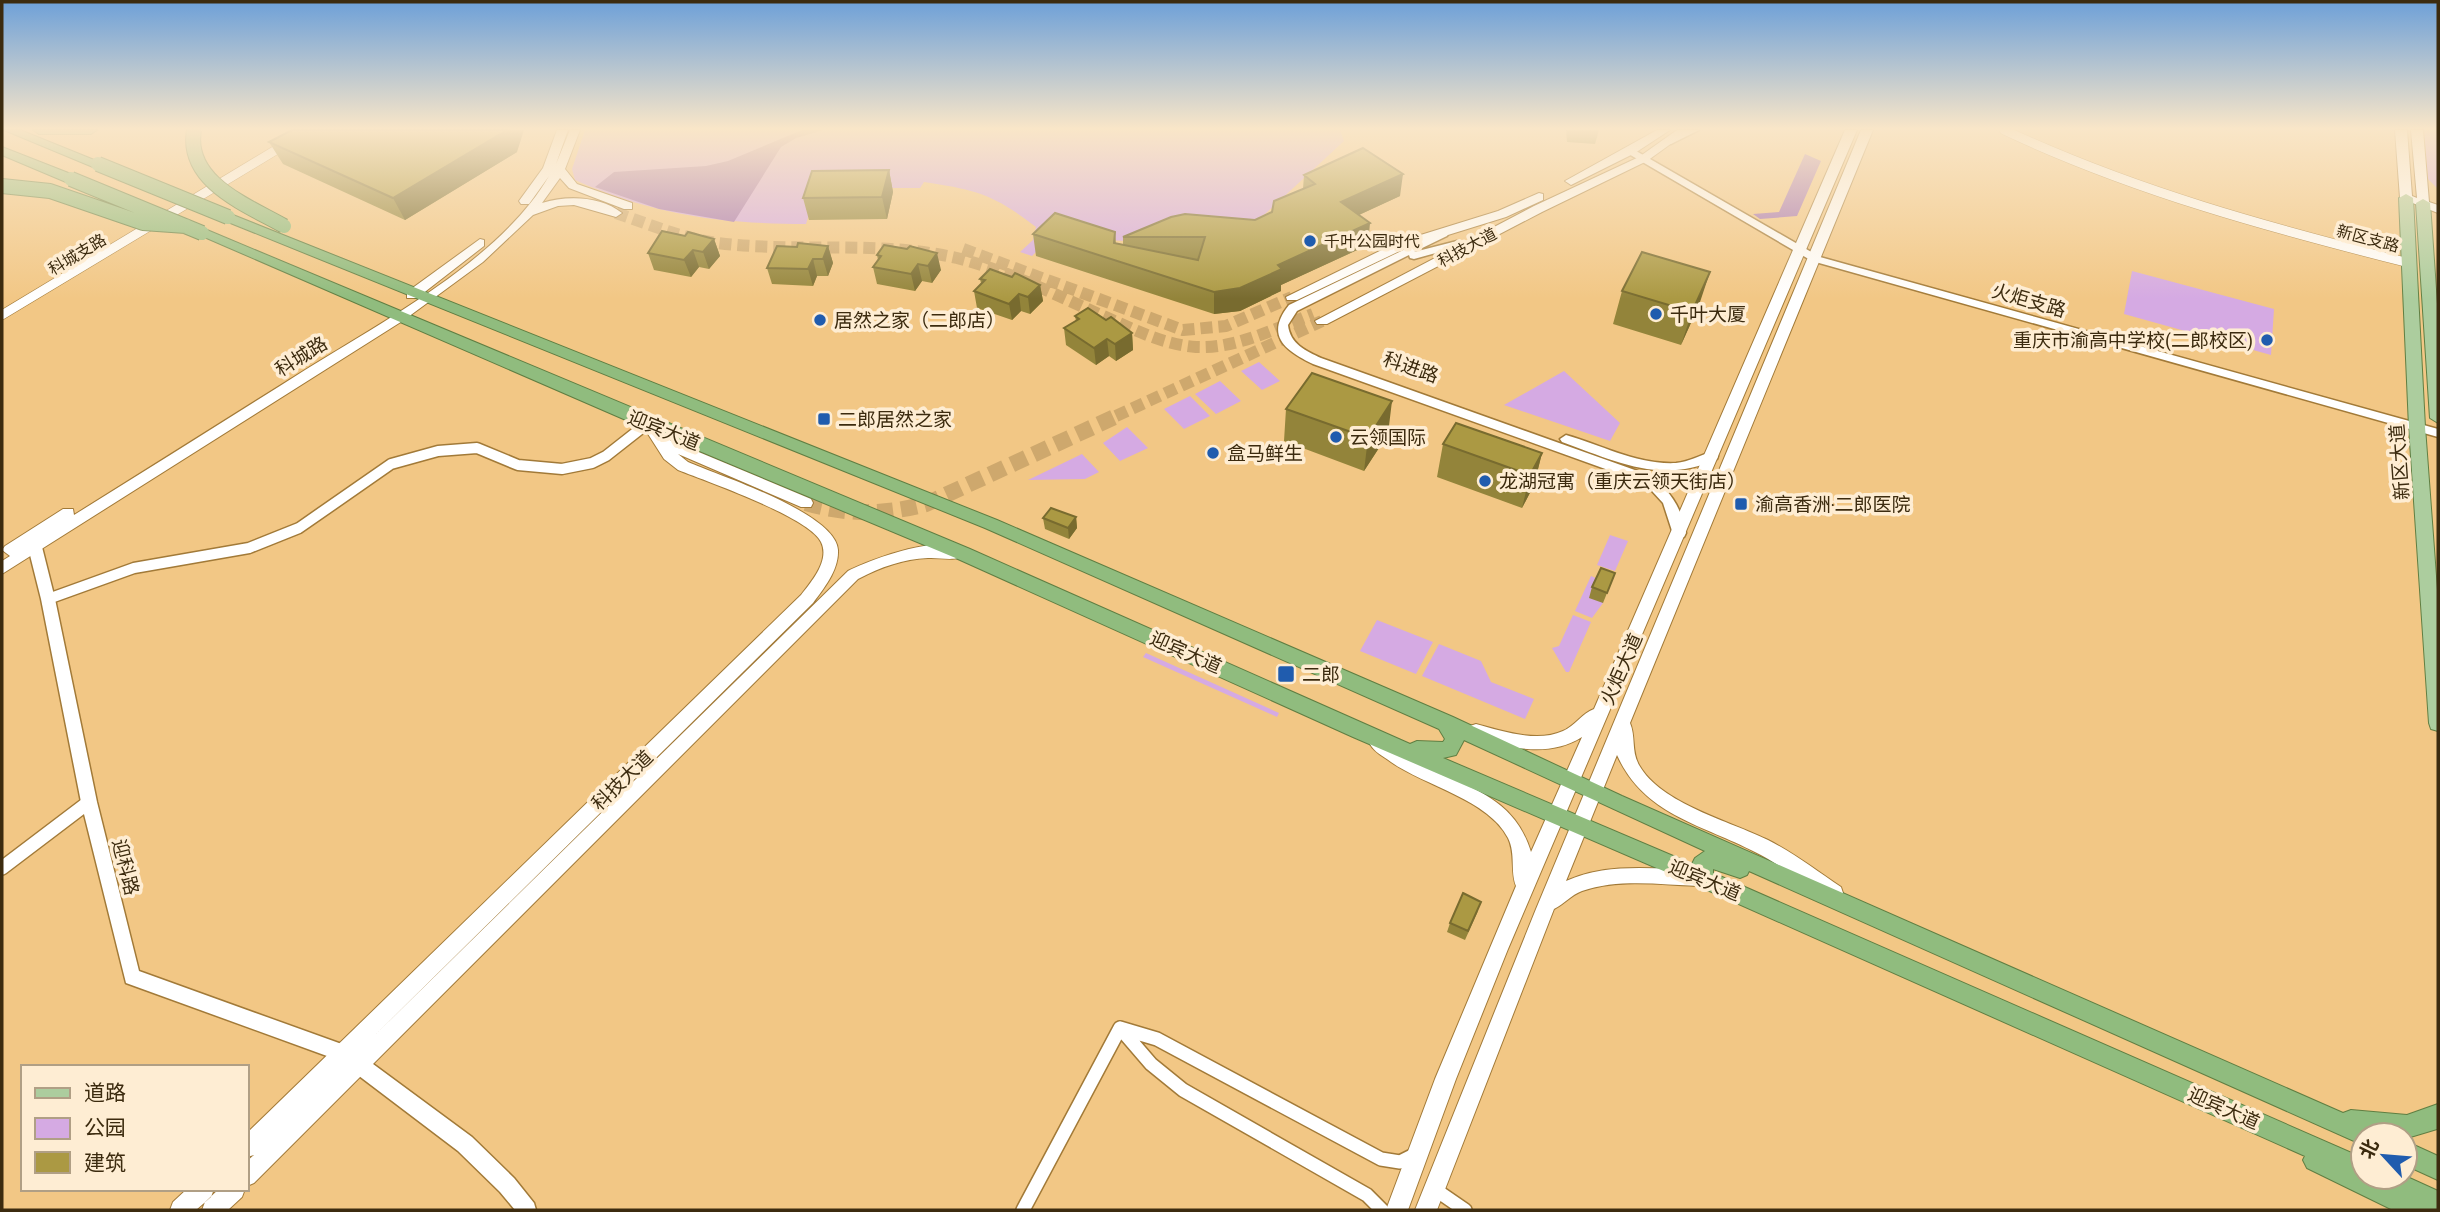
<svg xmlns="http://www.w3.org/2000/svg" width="2440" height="1212" font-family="'Roboto Condensed','Noto Sans SC',sans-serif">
<rect width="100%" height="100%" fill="#f2c785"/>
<path fill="#d5aae3" d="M585 130H1340L1344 141 1265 214 1250 223 1156 233 1128 241 1103 240 1057 231 1032 256 1020 252 1033 240 1036 227C993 194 977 190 924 182L920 188H831L818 185 806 224C722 224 653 215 575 180L572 169Z
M2424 130H2438V189L2428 179Z
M2132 271 2274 309 2271 355 2124 314Z
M1259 362 1280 381 1262 390 1241 371Z
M1564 371 1620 423 1610 441 1504 405Z
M1220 381 1241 401 1216 414 1195 394Z
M1190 396 1210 416 1184 429 1164 409Z
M1127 427 1148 448 1120 461 1103 443Z
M1082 454 1099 472 1085 479 1028 480Z
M1610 535 1628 541 1615 571 1597 565Z
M1591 576 1598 579 1603 603 1592 618 1575 611Z
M1573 615 1591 622 1569 672H1566L1552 648 1559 646Z
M1377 620 1433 642 1416 674 1360 651Z
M1439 644 1481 661 1491 682 1534 699 1525 719 1422 676Z
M1146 653 1279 713 1277 717 1143 657Z"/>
<path fill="#a575b5" d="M802 130H824L796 138 781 147 734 222 659 209 595 187 614 172 706 166 728 161Z
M1805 154 1821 161 1797 216 1760 219 1753 214 1779 212Z"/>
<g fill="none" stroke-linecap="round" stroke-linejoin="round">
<path stroke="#cea86d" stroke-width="12" stroke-dasharray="12 6" stroke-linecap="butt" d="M616 213C649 224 683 239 718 243 798 253 878 240 957 258 1010 271 1060 297 1110 319 1137 331 1166 345 1196 347 1236 349 1276 328 1313 314
M963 249 1183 330 1226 326 1292 297
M1116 416 1322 321"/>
<path stroke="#cea86d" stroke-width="16" stroke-dasharray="16 8" stroke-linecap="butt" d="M806 503C847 515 885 515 926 504L1119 415"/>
<defs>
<path id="minor-far2" d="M2004 130C2134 191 2270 228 2409 263
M2 315 309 130"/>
<path id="minor-far1" d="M48 599 134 568 249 548 299 528 391 464 438 451 477 448 518 465 562 469 592 463 606 456 648 423"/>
<path id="minor" d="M2 868 89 802
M1433 1188 1465 1210
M1023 1210 1120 1028
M1382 1210 1367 1195 1183 1090 1151 1064 1120 1028 1157 1039 1381 1159 1400 1162 1416 1154"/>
<path id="tertiary" d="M1686 130H1699L1671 144 1662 142Z
M1631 148 1820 257 2438 429V437L1812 261 1627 153V149Z
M1443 231 1448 234 1447 236 1414 252 1457 241 1461 242V246L1414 259 1410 258 1409 255 1297 311 1288 325C1290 344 1306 351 1321 358L1646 474C1669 488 1681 506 1686 533L1684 537H1674L1663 503 1652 491 1636 480 1313 364C1284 350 1265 335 1289 305Z
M1566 435C1602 445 1637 465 1676 463 1689 462 1700 455 1712 452L1718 456 1717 459C1661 485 1615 461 1562 442L1560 439Z
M35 542 42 547 55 599 97 802 139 971 350 1047 472 1137 514 1178 534 1203 536 1210H515L500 1192 458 1151 338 1060 126 983 81 802 41 599 28 547Z"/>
<path id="secondary" d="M557 130H568L556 164 570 130H580L565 169 577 184 632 203V209H624L569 188 560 178 542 203C567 195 601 196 622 213L616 217 574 205 558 206 533 215 483 262 404 320 2 574V561L10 556 2 550 5 546 63 509H73L74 515C151 467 228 419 305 370 384 321 502 258 549 176L529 204H521L519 201 543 168Z
M1657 130H1670L1635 153 1571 185 1565 181Z
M1677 130H1690L1647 161 1542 212 1327 324H1317L1315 321 1534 206 1639 157Z
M1845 130H1857L1508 949 1456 1079 1408 1210H1386L1435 1079 1516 886C1510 871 1516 854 1508 838 1489 800 1425 786 1391 762 1383 756 1374 752 1370 744L1373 739 1379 737 1385 739C1403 751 1421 763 1441 773 1483 793 1516 804 1531 852L1582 737C1549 758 1510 748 1476 738L1470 736 1468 731 1470 726 1476 724C1502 731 1537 743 1563 731 1575 726 1582 713 1594 709Z
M1861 130H1873L1630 723C1636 737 1631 751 1639 765 1661 804 1730 821 1768 840 1794 853 1817 871 1841 887L1843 893 1841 899 1834 901 1827 899C1804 883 1781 865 1755 852 1701 824 1644 815 1617 755L1566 881C1608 862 1655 869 1700 870L1706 872 1709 878 1706 884 1700 886C1662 885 1619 878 1582 891 1571 895 1564 904 1554 909L1437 1210H1415L1536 909Z
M2395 130H2407L2412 196 2417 198 2411 130H2423L2429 202 2438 205V213L2400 198Z
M1539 193 1543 194V200L1506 217 1406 248 1297 300H1287L1286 297 1398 242 1498 211Z
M480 239 484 240V246L417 298H407V292Z
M648 418 653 420 665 438 811 499 813 503 811 507H801L678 454 688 462C720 476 836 513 838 550 839 570 824 588 813 603L369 1041 848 571C869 560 948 530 966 553 958 563 940 557 928 558 903 559 881 567 858 579L254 1183 247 1186V1161L254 1155 247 1157V1133L801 595C812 581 830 560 821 542 809 517 706 481 678 470L664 459 641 423Z
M187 1189H214L211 1197 196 1210H170L173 1202Z
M219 1189H245L242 1197 228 1210H202L205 1202Z"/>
<path id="primary" d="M2406 194 2413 198 2425 427 2438 603V731L2431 729 2429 723 2409 427 2399 198Z
M2423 199 2430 203 2438 318V423L2430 418 2416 203Z"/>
<path id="trunk" d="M4 130H20L104 164 98 168 93 167Z
M33 130H97L91 134H39Z
M2 147 76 176 77 179 71 183 66 182 2 155Z
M228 213 997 520 1453 717 1622 796 2343 1113 2351 1110 2407 1115 2438 1104 2437 1129 2407 1138 2405 1135H2363V1145L1749 871 1747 875 1740 878 1713 869V873L2363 1158V1177L2405 1176 2438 1191V1210H2393L2307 1168 2303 1160 2305 1156 1696 885 1353 737 958 559 642 427 195 233 202 229 207 230 970 549 1410 744 1417 741 1443 742 1445 739 1439 729 985 528 223 220V214ZM1464 740 1705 851 1695 858 1692 864 1443 758 1456 755Z
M2405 1141 2438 1156V1180L2405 1165Z"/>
</defs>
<use href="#minor-far2" stroke="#a27a38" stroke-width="10"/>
<use href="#minor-far1" stroke="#a27a38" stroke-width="13"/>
<use href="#minor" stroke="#a27a38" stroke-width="16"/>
<use href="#tertiary" stroke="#a27a38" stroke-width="3"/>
<use href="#secondary" stroke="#a27a38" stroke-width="2"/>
<use href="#primary" stroke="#607e42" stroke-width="2"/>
<use href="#trunk" stroke="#607e42" stroke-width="2"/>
<use href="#minor-far2" stroke="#fff" stroke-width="9"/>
<use href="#minor-far1" stroke="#fff" stroke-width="10"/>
<use href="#minor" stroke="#fff" stroke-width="13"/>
<use href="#tertiary" fill="#fff" fill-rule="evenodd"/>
<use href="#secondary" fill="#fff" fill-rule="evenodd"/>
<use href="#primary" fill="#accd9e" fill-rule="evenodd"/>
<use href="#trunk" fill="#90bc7e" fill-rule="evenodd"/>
<defs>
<path id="trunk-bridge" d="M194 130C185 182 247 205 284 226
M98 164 228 217
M71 179 202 233
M2 186 50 191 143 223 186 226"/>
</defs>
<use href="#trunk-bridge" stroke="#607e42" stroke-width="16" stroke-linecap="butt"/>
<use href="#trunk-bridge" stroke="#90bc7e" stroke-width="14"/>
</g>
<path fill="#93843a" d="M1566 130H1599L1595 144 1567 142Z
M269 142 517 152 405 220 283 164Z
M889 170 893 192 887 219 809 220 803 198Z
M1304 175 1400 196 1359 215 1368 245 1281 285V291L1240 311 1214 314 1036 256 1033 234 1115 232 1116 243 1123 245V237L1255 220 1272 212 1303 189Z
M685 236 714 239 720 256 709 269 699 267 691 277 654 270 648 253Z
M884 245 941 270 932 283 922 281 915 291 877 284 873 267 878 260 877 255Z
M828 246 833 263 828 276H817L813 286 772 284 767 268 797 247Z
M1012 277 1040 285 1043 301 1030 314 1021 311 1012 320 977 308 974 291 981 283 980 279Z
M1622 291 1699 305 1681 345 1613 324Z
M1075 316 1106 320 1132 333 1133 350 1116 361 1109 356 1096 365 1066 345 1064 328 1076 321Z
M1286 409 1388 434 1364 471 1284 441Z
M1443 444 1542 453 1534 485 1522 508 1437 477Z
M1076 517 1077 528 1069 539 1045 529 1043 518Z
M1615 573 1603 603 1589 598 1592 587Z
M1478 911 1465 940 1447 932 1450 923Z"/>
<path fill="#786b2f" d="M507 130H524L517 152 405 220 393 198Z
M889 170 893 192 887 219 882 197Z
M1403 174 1400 196 1339 224 1341 202Z
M1370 223 1368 245 1281 285V291L1240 311 1214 314V292Z
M714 239 720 256 709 269 703 252Z
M828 246 833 263 828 276 823 259Z
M693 250 699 267 691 277 684 260Z
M937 253 941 270 932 283 928 266Z
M813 259 817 276 813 286 808 269Z
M918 264 922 281 915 291 911 274Z
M1710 272 1699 305 1681 345 1692 312Z
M1040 285 1043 301 1030 314 1028 297Z
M1019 294 1021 311 1012 320 1009 304Z
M1132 333 1133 350 1116 361 1115 344Z
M1107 339 1109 356 1096 365 1094 348Z
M1392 401 1388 434 1364 471 1368 438Z
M1542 453 1534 485 1522 508 1530 475Z
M1076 517 1077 528 1069 539 1068 528Z"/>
<path fill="#ab9943" stroke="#786b2f" stroke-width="2" d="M292 130H507L393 198 269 142Z
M1363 148 1403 174 1341 202 1370 223 1278 265 1282 269 1240 288 1214 292 1033 234 1055 213 1115 232 1114 243 1198 260 1205 237H1123L1171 217 1185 214 1255 220 1272 212 1274 201 1315 184 1304 175Z
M889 170 882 197 803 198 812 171Z
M662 231 685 236 688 232 714 239 703 252 693 250 684 260 648 253Z
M798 243 828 246 823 259H813L808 269 767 268 777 246 797 247Z
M884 245 907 249 910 246 937 253 928 266 918 264 911 274 873 267 881 256 877 255Z
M1642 252 1710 272 1692 312 1622 291Z
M990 269 1012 277 1015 273 1040 285 1028 297 1019 294 1009 304 974 291 985 280 980 279Z
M1088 308 1106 320 1111 317 1132 333 1115 344 1107 339 1094 348 1064 328 1079 319 1075 316Z
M1312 373 1392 401 1368 438 1286 409Z
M1456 423 1542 453 1530 475 1443 444Z
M1051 508 1076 517 1068 528 1043 518Z
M1601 568 1615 573 1607 593 1592 587Z
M1463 893 1481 902 1468 931 1450 923Z"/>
<linearGradient id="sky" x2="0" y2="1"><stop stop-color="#6da0d8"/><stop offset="0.43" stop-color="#f9e6c8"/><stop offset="1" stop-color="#f9e6c8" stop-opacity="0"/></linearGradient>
<rect width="2440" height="299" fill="url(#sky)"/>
<g fill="#205cae" stroke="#feedd3" stroke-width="2.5">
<circle cx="1310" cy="241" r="7"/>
<circle cx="1656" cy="314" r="7"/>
<circle cx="820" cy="320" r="7"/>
<circle cx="2267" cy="340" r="7"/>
<rect x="817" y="412" width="14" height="14" rx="3.5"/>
<circle cx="1336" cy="437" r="7"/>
<circle cx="1213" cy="453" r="7"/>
<circle cx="1485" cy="481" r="7"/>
<rect x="1734" y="497" width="14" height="14" rx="3.5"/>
<rect x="1277" y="665" width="18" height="18" rx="3.5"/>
</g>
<g text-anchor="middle" stroke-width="7" stroke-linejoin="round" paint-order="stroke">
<g font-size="16" fill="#3c2b0f" stroke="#feedd3">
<text transform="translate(2368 238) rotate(15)" y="6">新区支路</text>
<text transform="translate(1467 247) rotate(-28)" y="6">科技大道</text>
<text transform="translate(77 254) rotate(-31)" y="6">科城支路</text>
</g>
<g font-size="16" fill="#3c2b0f" stroke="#feedd3" text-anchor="start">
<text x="1324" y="247">千叶公园时代</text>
</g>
<g font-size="19" fill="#3c2b0f" stroke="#feedd3">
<text transform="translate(2029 300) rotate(16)" y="7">火炬支路</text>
<text transform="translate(301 356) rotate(-32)" y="7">科城路</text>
<text transform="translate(1411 367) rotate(19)" y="7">科进路</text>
<text transform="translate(664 430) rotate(22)" y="7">迎宾大道</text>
<text transform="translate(2399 462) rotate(-94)" y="7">新区大道</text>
<text transform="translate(1186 652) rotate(24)" y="7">迎宾大道</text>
<text transform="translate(1621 669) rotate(-66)" y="7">火炬大道</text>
<text transform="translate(622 780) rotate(-44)" y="7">科技大道</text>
<text transform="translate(126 867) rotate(76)" y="7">迎科路</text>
<text transform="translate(1705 880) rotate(23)" y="7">迎宾大道</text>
<text transform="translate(2224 1108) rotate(24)" y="7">迎宾大道</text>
</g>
<g font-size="19" fill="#3c2b0f" stroke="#feedd3" text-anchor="start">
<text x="1670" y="321">千叶大厦</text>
<text x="834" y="327">居然之家（二郎店）</text>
<text x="2253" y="347" text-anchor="end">重庆市渝高中学校(二郎校区)</text>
<text x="838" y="426">二郎居然之家</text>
<text x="1350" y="444">云领国际</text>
<text x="1227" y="460">盒马鲜生</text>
<text x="1499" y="488">龙湖冠寓（重庆云领天街店）</text>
<text x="1755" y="511">渝高香洲‧二郎医院</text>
<text x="1302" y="681">二郎</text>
</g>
</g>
<rect width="2440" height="1212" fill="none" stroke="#3c2b0f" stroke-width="7"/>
<rect x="21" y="1065" width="228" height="126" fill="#feedd3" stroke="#b09f85" stroke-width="2"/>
<rect x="35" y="1088" width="35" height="10" fill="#accd9e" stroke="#b09f85" stroke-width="2"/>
<text x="84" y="1100" font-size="21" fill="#3c2b0f">道路</text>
<rect x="35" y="1118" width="35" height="21" fill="#d5aae3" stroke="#b09f85" stroke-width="2"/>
<text x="84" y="1135" font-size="21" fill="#3c2b0f">公园</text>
<rect x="35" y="1152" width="35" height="21" fill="#ab9943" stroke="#b09f85" stroke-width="2"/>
<text x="84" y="1170" font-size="21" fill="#3c2b0f">建筑</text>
<g transform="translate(2384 1156) rotate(296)"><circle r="33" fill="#feedd3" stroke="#b09f85" stroke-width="2"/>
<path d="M0-5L12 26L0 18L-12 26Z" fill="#205cae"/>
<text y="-10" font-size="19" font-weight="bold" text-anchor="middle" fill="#3c2b0f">北</text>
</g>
</svg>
